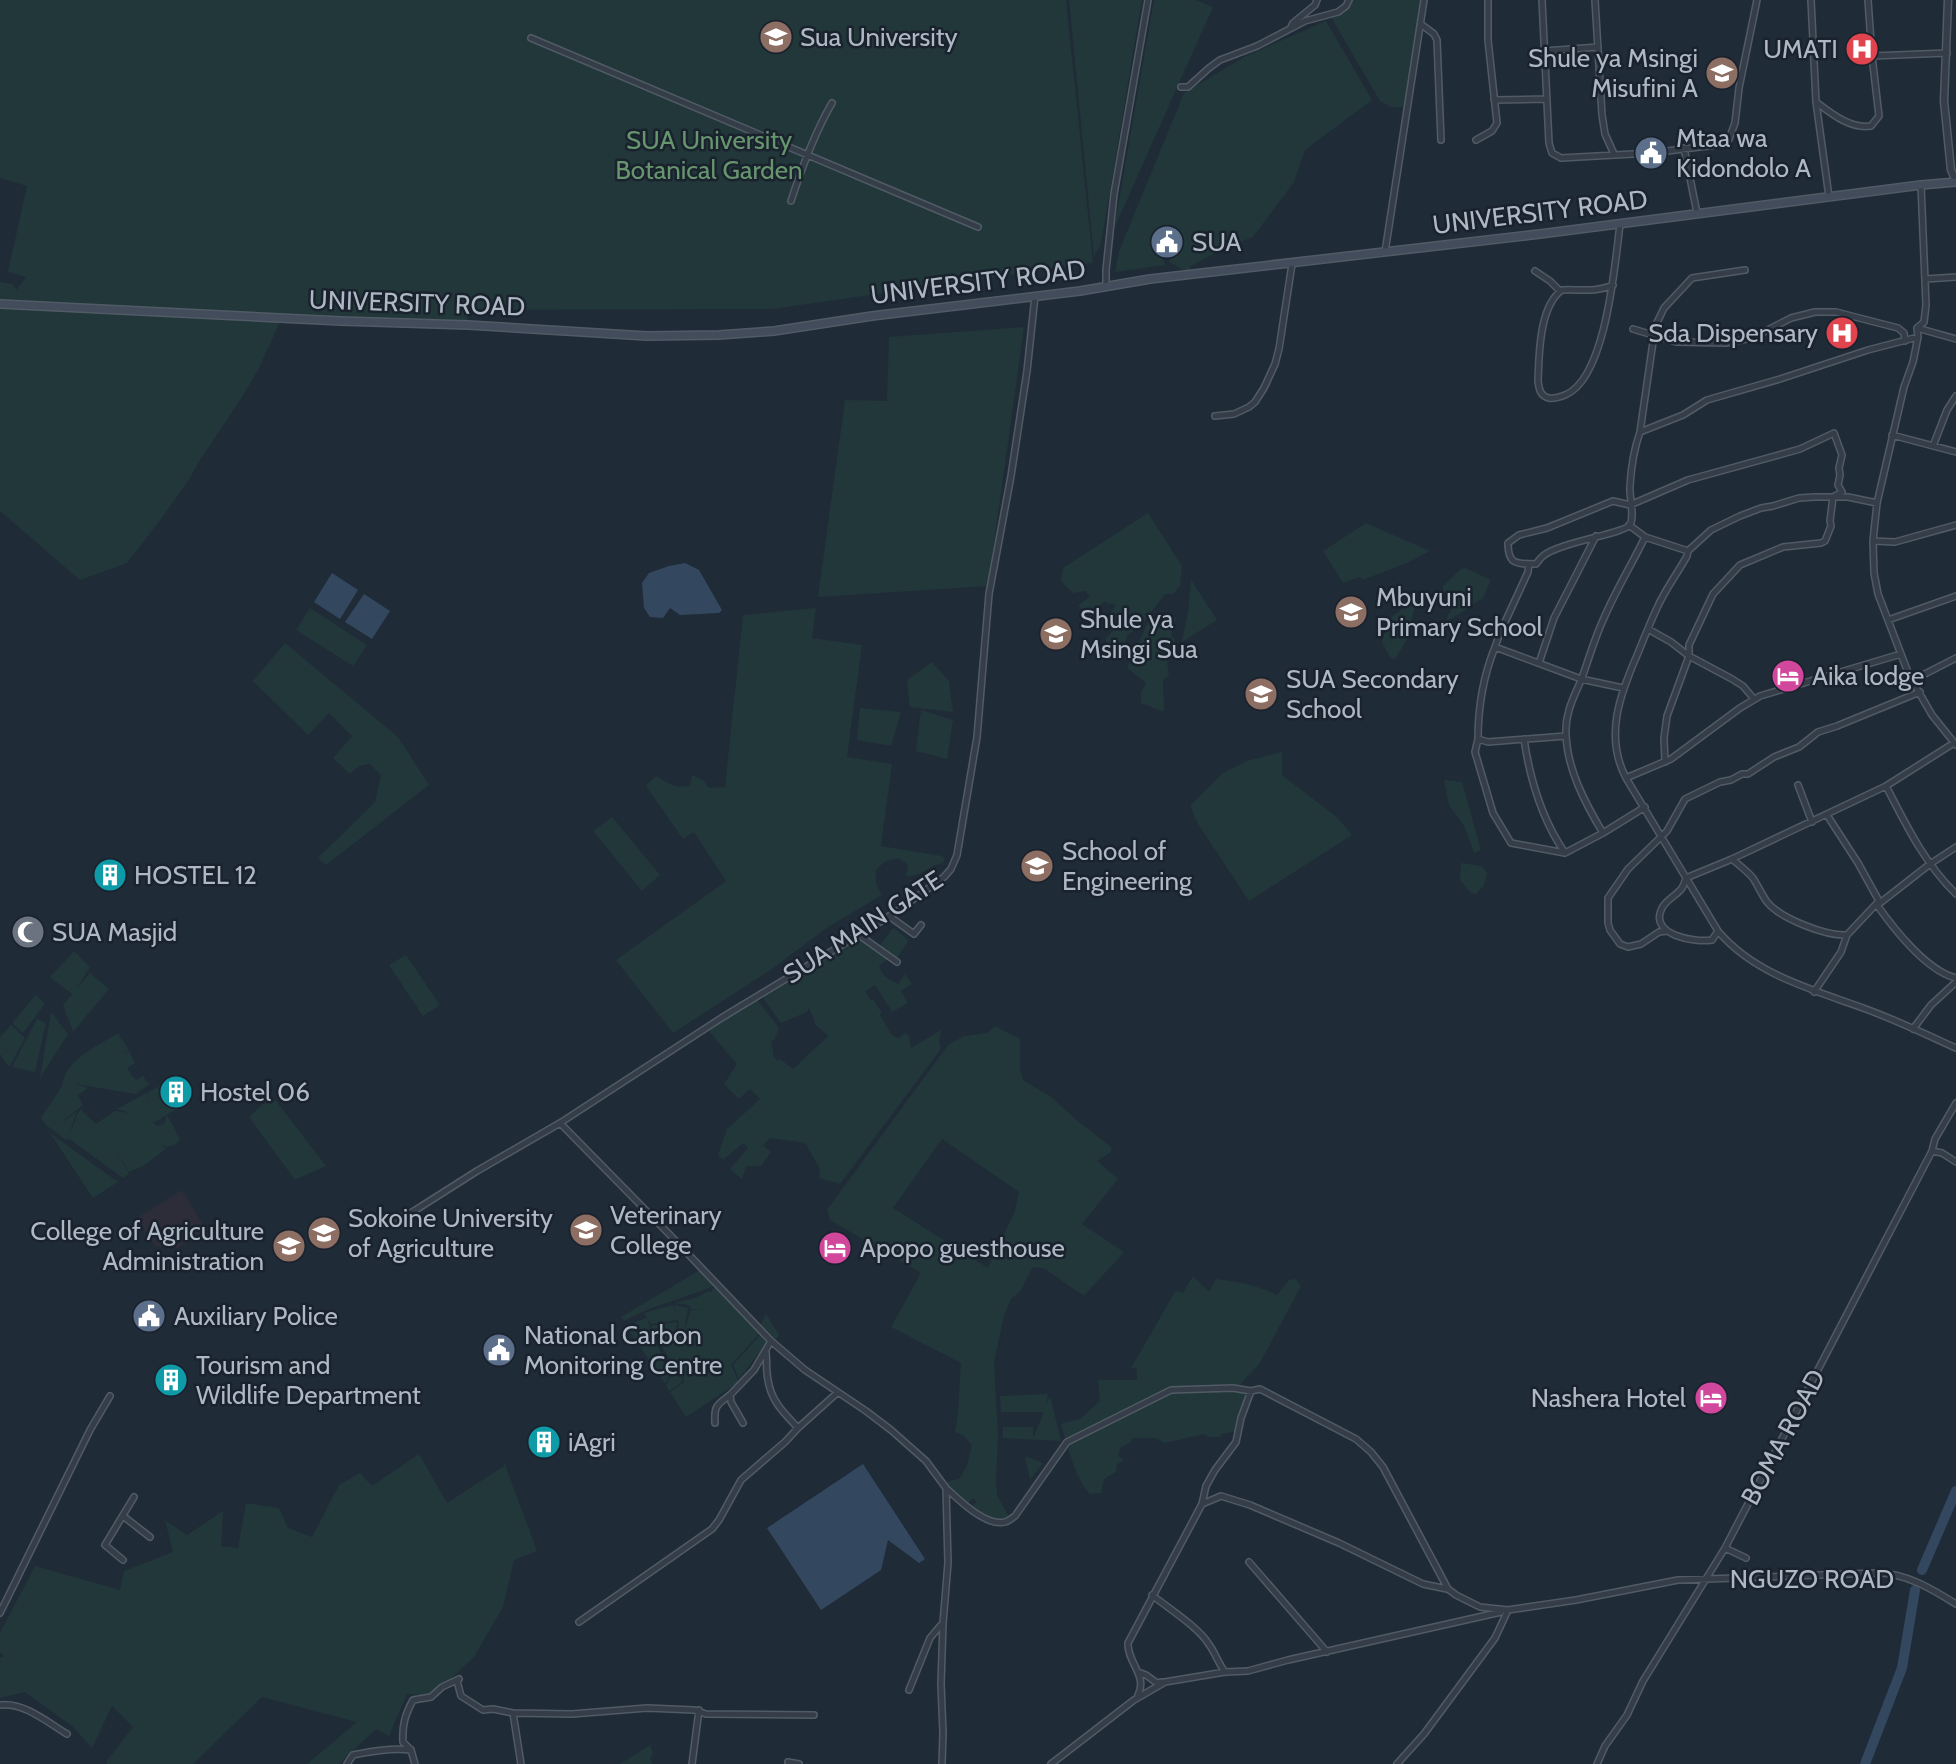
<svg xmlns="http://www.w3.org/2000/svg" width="1956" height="1764" font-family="Cabin,sans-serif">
<rect width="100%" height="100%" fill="#202b38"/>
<path fill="#2d2c39" d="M182 1190 207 1231 178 1248 155 1246 137 1218Z"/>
<path fill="#223739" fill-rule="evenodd" d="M0 0H1066L1093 263 772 309 467 310 468 325 238 316V320L280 322 258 370 242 397 200 460 190 478 158 523 127 563 80 580 0 511V305H15V300H0V282L13 284 16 290 26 277 8 272 27 186 0 178Z
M1069 0H1142L1101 244 1094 257Z
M1154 0H1196L1213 7 1114 229Z
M1350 0H1421L1405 107H1390L1380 101 1331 17 1347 9Z
M1326 21 1372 100 1305 150 1294 182 1253 237 1224 248 1191 266 1189 273 1169 262 1178 235 1157 237 1165 265 1115 272 1119 251 1184 93 1244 57Z
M1024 327 988 586 818 597 845 400 887 401 889 337Z
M1148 513 1182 566 1180 586 1173 594H1165L1145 620 1127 636 1125 646 1116 649 1101 663 1098 652 1107 643 1105 639 1115 629 1108 615 1116 606 1112 603 1109 605 1105 601 1098 607 1085 612 1078 605 1090 597 1085 591 1073 593 1061 581 1063 568Z
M1366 523 1430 551 1409 562 1363 580 1360 577 1343 583 1323 551Z
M1465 568 1491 580 1483 598 1445 623 1448 615 1456 604 1455 599 1443 593V586L1461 569Z
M1191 580 1217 620 1182 642 1188 611Z
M1409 604 1415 606 1407 639 1396 658 1391 659 1382 642 1389 619Z
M310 608 367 645 353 666 296 630Z
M816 608 812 638 862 645 847 757 892 764 881 846 942 856 945 859 943 863C929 865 922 877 906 876L908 865 898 858 884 862 876 870C875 881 876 886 882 895L828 927 769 971 673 1033 616 960 726 881 694 832 683 839 646 786 656 776C668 783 677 790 690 785L692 775 703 780 709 788 725 787 743 615Z
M1172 617 1176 618 1171 635 1175 640 1167 661 1169 676 1163 680 1164 712 1141 703V692L1146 683 1127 668 1148 622 1159 623Z
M285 643 398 737 429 785 326 865 318 858 375 802 381 775 370 764 359 766 350 774 333 758 352 736 329 713 308 735 253 681Z
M932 662 949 681 953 712 910 707 907 680Z
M860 708 901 712 891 746 857 740Z
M921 710 953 720 947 759 916 751Z
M1282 752V775L1338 818 1352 835 1249 901 1198 824 1190 806 1223 773 1247 761Z
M1444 780 1462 782 1481 850 1474 853 1464 826 1449 805Z
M612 817 660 875 642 891 593 831Z
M1461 863 1482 866 1487 873 1484 885 1476 894 1470 892 1460 880Z
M893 928 909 940 895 961 890 957 879 966 884 976 898 984 905 974 912 984 901 991 908 1003 892 1012 875 985 865 991 871 1000 873 999 882 1013 880 1015 892 1035 898 1038 906 1033 909 1036 911 1048 941 1030 939 1043 941 1049 840 1184 819 1178 820 1169 805 1143 770 1138 763 1146 771 1152 761 1166H746L742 1179 730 1169 748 1148 743 1143 723 1160 718 1155 727 1129 760 1099 750 1089 739 1099 724 1084 737 1064 706 1028 755 997 779 1028 774 1041 771 1040 774 1057 778 1061 780 1059 793 1069 828 1036 816 1025 809 1008 807 1012 781 1023 763 998 788 982 786 978 858 938 879 950 878 948Z
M74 951 90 967 77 988 90 973 109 989 73 1032 63 1005 72 994 50 977Z
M406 955 440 1005 423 1016 389 965Z
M36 995 45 1004 23 1033 12 1023Z
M51 1012 68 1034 40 1078Z
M37 1019 46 1023 35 1072 12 1067Z
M11 1025 25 1038 9 1067 0 1054V1037Z
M995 1026 1020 1039V1070L1024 1081 1050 1096 1079 1122 1111 1147V1152L1097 1161 1118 1179 1082 1224 1124 1252 1084 1296 1045 1269 1033 1267 1020 1292 1011 1299 1004 1316 994 1363 998 1436 996 1482 997 1495 1010 1519 998 1522 972 1511 973 1505 977 1502 974 1498 970 1501 967 1507 946 1488 947 1482 960 1478 967 1465 972 1445 964 1436 955 1432 958 1413 961 1363 891 1327 921 1273 830 1220 827 1210 948 1045 964 1036 987 1033ZM942 1139 1019 1192 1015 1211 988 1268 893 1208Z
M118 1033 129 1050 121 1053 129 1051 135 1063 127 1068 132 1075 130 1078 132 1076 136 1080 143 1076 147 1082 151 1083 136 1094 75 1084 88 1088 78 1095 83 1105 64 1120 61 1119 64 1121 77 1111 69 1135 80 1109 96 1124 115 1111 130 1113 117 1109 146 1093 150 1101 147 1093 161 1085 179 1108C168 1113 162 1120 153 1122L157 1126 164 1124 167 1115 180 1139 175 1145 166 1147 160 1143 166 1149 143 1166 129 1172 114 1148 129 1174 123 1178 68 1138 66 1140 46 1125 41 1118 62 1086C65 1059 98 1046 118 1033Z
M276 1101 326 1166 295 1180 249 1117 263 1104Z
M50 1133 118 1182 93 1198Z
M700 1270 716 1285C686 1298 652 1305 624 1321L621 1317Z
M1193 1276 1209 1292 1216 1279C1238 1282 1258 1285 1277 1295L1289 1280 1295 1279 1301 1286 1260 1363 1237 1388 1251 1391 1238 1431 1222 1434 1220 1437H1209L1204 1434 1165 1443 1155 1438H1132L1130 1443 1121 1447 1118 1455 1124 1461 1117 1464 1116 1472 1104 1479 1101 1493 1090 1494C1075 1479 1067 1444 1061 1424L1080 1419 1100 1401 1098 1380H1137V1369L1131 1368 1176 1290 1183 1293Z
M718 1286 759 1334 731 1365 739 1382 686 1417 670 1392 684 1382 682 1375V1382L669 1391 666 1385 674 1369 651 1326 677 1322 676 1330 679 1337 678 1320 651 1324 647 1319C653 1337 660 1354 672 1370L665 1384 630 1332 636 1322 647 1318 644 1313 673 1305 677 1316 674 1305 688 1308 684 1331 691 1310H703L691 1309 688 1305 674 1303 695 1298 709 1291 712 1292V1289Z
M766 1314 780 1336 773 1341 759 1327Z
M760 1335 767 1342 739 1379 733 1365Z
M1048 1394 1046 1404 1050 1396 1061 1441 1003 1438V1427H1033V1438L1044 1412H1001L1000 1396Z
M419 1454 447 1503 504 1466 503 1459 537 1551 514 1560 503 1607 474 1657 442 1687 427 1695 407 1694 389 1736 376 1729 339 1764H307L357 1722 262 1697 193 1764H107L106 1762 133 1727 112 1706 92 1748 72 1726 25 1692 0 1698V1658L4 1656 0 1652V1633L35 1566 120 1590 124 1571 173 1552 165 1520 187 1535 223 1511 221 1546 238 1548 246 1503 279 1508 288 1528 312 1537 339 1485 360 1473 372 1486Z
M1025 1456 1043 1463 1030 1480Z
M650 1745 653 1753 650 1759 653 1764H620Z"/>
<path fill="#33485f" d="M685 563 699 570 722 610 719 613 680 615 670 608 663 618 650 617 644 608 642 583 649 573 669 566Z
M332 573 358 590 340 619 314 602Z
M364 594 390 611 372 639 345 622Z
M863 1464 925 1559 919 1563 888 1540 881 1570 821 1610 767 1528Z"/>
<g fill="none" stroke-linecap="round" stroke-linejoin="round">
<path stroke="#33485f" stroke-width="10" d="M1922 1570 1956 1491
M1865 1764 1902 1668 1915 1590"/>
<defs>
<path id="minor" d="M1542 0 1549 143 1552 153 1561 158 1651 153 1724 144 1729 139 1735 123 1739 88 1757 0
M1595 0 1602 115 1605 134 1614 154
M1811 0 1816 102 1829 197
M1422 25 1434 34 1437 40 1441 140
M1291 27 1293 23 1315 5 1317 0
M531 38 978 227
M1544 51 1598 47
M1872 56 1947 53
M1181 87H1188L1209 68 1220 60 1257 46 1305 21 1338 12 1346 6 1349 0
M1494 100 1546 99
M1816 102C1832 114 1850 129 1871 126L1879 116 1872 56 1868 0
M1476 140 1492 131 1497 123 1488 40V0
M1684 148 1697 213
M1921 185 1926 305 1924 322 1917 328 1918 337 1913 362 1904 387 1877 503 1873 541 1874 573 1878 594 1909 675 1932 715 1956 745
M791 201C802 167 814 134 832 103
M1385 252 1424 0
M1535 271 1550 281 1560 291
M1926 279 1956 277
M1613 285C1595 293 1580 289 1562 290 1539 306 1539 356 1538 381 1539 389 1540 396 1549 398 1555 399 1560 397 1565 395 1606 379 1615 264 1620 224
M1106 287V270L1114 194 1148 0
M1917 328 1956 339
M1633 329 1676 342 1726 343 1752 338 1791 318 1815 312H1836L1898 328 1904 333 1905 341
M1651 335 1664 308 1692 278 1745 270
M1215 416 1234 414 1249 407 1255 402 1264 388 1275 364 1279 349 1292 264
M1640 432 1654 335
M1892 435 1956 452
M1933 446 1947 410 1956 396
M1877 503 1848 497H1815L1799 498 1773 506 1761 508 1740 516 1711 530 1688 551 1687 556C1677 574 1665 590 1657 608 1650 623 1644 638 1638 653 1620 694 1604 736 1626 778L1718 931C1754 974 1811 989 1863 1008 1894 1019 1925 1034 1956 1048
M1629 525 1645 537 1688 551
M1873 541 1895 542 1956 525
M1529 564 1528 572 1500 633 1495 647 1581 679 1623 688
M1888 620 1956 596
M1648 629 1671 642 1689 656 1732 679 1743 686 1754 699
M1495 647C1483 677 1478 707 1478 739L1488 742 1566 736
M1539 663 1554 618 1596 536
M1913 680 1956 658
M1478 739 1475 752 1493 813 1511 843 1565 853 1603 833 1645 807
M1524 739C1530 780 1541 818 1565 853
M1665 762 1664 738 1667 716 1689 656V645L1713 594 1740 565 1783 547 1821 543 1825 541 1831 526 1830 521 1833 497 1842 492 1838 485 1840 475 1839 468 1842 455 1834 433 1800 449 1688 480 1630 505 1613 501 1547 528 1519 535 1508 543C1508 564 1515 564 1536 564 1538 562 1540 558 1543 556 1557 543 1625 533 1630 525 1635 515 1629 497 1630 486 1631 469 1634 449 1640 432L1683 415 1707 400 1780 379 1868 350 1918 337
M1626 778 1671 759 1740 708 1760 696 1901 654
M1798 785 1812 822
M1886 786C1906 825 1925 864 1956 894
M1827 815 1858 863 1879 901
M1603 833C1585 803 1567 769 1566 734 1565 712 1574 697 1582 678 1589 658 1595 637 1604 618 1616 590 1632 564 1645 537
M1732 859C1739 865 1747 871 1753 878 1758 886 1762 895 1767 902 1781 919 1826 936 1847 935
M1880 903 1930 864 1956 847
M1877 905C1894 929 1927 971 1956 978
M889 916 914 934 921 925
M1667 931 1659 932 1641 944 1628 947 1620 944 1610 930 1608 923V898L1628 869 1667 831 1685 799 1720 782 1731 780 1742 774H1748L1774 757 1799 747 1818 732 1837 726 1920 692
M1718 931 1712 940C1695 943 1648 935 1662 908 1667 899 1676 896 1682 888 1684 885 1685 881 1686 878L1732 859 1886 786 1954 743
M859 935 897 962
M1814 992 1841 952 1847 935 1879 901
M1913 1029 1931 1005 1956 982
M560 1123 670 1235 771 1341 805 1370 866 1411 891 1430 926 1461 946 1488 948 1563 943 1623 941 1684 943 1733 942 1764
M1932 1151 1942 1153 1956 1162
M389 1223 414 1211 477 1171 560 1123 723 1017 893 914 944 877 951 869 957 855 977 737 989 594 1011 476 1027 371 1035 296
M766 1352C767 1361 766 1371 768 1380 771 1401 784 1413 798 1428
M715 1423C714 1405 717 1405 730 1395
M743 1423 731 1402 730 1395 754 1370 771 1341
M946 1488C959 1500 986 1527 1005 1522 1009 1521 1012 1518 1015 1516L1067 1442 1171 1390 1233 1388 1251 1391 1260 1389 1356 1439 1371 1452 1383 1467 1448 1589 1456 1595 1480 1607 1508 1610 1576 1600 1678 1580 1877 1573C1906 1573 1932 1589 1956 1604
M1202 1504 1221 1496 1250 1505 1339 1543 1423 1584 1447 1589
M123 1516 150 1537
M1725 1548 1746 1558
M123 1560 105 1545 134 1497
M1249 1562 1327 1652
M1152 1595C1168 1608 1198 1627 1208 1643 1215 1652 1218 1663 1225 1672
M0 1613 90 1430 110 1396
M579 1622 712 1529 719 1520 741 1480 785 1442 798 1428 837 1393
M1138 1672 1146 1675 1157 1683 1162 1682
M457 1681 461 1696 483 1710 493 1709 513 1713 572 1714 647 1708 694 1710 706 1714 814 1715
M909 1690 930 1638 941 1625
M1138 1695C1148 1676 1127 1662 1128 1643L1202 1504 1206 1486 1215 1470 1236 1442 1241 1418 1251 1391
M0 1705C24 1702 47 1722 67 1734
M513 1713 521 1764
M788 1762 799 1764
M347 1764 353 1755C373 1751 391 1748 411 1750
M415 1764 411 1750 403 1742C402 1725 405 1715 413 1700L431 1697 442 1687 459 1679
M692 1764 699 1710
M1051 1764 1134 1700 1165 1682 1225 1672 1248 1671 1288 1660 1501 1612
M1397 1764 1424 1734 1495 1638 1508 1610
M1597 1764 1605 1746 1627 1715 1643 1681 1725 1548 1932 1151 1935 1139 1956 1103"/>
<path id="tertiary" d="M1948 0 1944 101 1951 170 1956 181"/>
<path id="secondary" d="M0 304 341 321 468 325 647 336 719 335 774 331 872 316 1080 291 1150 279 1540 234 1921 185 1956 182"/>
</defs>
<use href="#minor" stroke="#515b66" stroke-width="8"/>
<use href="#tertiary" stroke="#515b66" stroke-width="9"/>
<use href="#secondary" stroke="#515b66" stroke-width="10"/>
<use href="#minor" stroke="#343d48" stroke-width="5"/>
<use href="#tertiary" stroke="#343d48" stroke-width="6"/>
<use href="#secondary" stroke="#424c5b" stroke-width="7"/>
</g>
<defs>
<symbol id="university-disc" viewBox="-11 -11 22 22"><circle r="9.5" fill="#8d6e63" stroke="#19222d"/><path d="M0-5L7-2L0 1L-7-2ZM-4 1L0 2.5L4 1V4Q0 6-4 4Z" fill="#fff"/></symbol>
<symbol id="hospital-disc" viewBox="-11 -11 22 22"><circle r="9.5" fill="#e0444e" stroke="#19222d"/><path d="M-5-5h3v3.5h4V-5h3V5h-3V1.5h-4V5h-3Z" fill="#fff"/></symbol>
<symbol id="school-disc" viewBox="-11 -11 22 22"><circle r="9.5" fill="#8d6e63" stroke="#19222d"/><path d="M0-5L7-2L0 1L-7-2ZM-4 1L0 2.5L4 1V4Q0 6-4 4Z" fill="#fff"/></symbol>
<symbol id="civic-disc" viewBox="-11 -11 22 22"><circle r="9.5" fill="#5c6f8a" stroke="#19222d"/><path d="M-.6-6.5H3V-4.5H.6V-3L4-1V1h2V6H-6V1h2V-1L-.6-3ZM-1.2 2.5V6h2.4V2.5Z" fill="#fff"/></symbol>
<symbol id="hotel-disc" viewBox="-11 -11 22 22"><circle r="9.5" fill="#d1479c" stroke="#19222d"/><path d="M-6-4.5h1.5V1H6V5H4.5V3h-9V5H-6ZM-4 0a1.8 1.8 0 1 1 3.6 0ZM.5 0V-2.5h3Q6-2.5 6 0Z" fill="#fff"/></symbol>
<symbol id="building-disc" viewBox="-11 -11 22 22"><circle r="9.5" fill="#0f9aa8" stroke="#19222d"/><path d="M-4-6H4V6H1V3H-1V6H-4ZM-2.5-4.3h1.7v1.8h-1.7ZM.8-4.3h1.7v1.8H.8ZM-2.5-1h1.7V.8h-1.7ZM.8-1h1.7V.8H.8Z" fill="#fff"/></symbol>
<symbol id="mosque-disc" viewBox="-11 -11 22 22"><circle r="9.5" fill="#6b7280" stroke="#19222d"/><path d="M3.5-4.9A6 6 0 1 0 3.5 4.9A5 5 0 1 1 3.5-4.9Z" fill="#fff"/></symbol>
</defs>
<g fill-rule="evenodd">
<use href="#university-disc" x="757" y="18" width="38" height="38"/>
<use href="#hospital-disc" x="1843" y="30" width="38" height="38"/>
<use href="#school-disc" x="1703" y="54" width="38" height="38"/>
<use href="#civic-disc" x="1632" y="134" width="38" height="38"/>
<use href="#civic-disc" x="1148" y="223" width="38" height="38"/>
<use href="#hospital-disc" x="1823" y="314" width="38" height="38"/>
<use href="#school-disc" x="1332" y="593" width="38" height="38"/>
<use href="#school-disc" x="1037" y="615" width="38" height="38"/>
<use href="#hotel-disc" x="1769" y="657" width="38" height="38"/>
<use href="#school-disc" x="1242" y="675" width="38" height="38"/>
<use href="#school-disc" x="1018" y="847" width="38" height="38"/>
<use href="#building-disc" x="91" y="856" width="38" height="38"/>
<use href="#mosque-disc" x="9" y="913" width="38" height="38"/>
<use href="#building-disc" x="157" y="1073" width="38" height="38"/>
<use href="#university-disc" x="567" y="1211" width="38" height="38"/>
<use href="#university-disc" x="305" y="1214" width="38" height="38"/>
<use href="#university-disc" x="270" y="1227" width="38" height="38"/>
<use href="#hotel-disc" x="816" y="1229" width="38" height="38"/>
<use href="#civic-disc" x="130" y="1297" width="38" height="38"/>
<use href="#civic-disc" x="480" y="1331" width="38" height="38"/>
<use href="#building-disc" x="152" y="1361" width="38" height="38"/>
<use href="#hotel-disc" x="1692" y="1379" width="38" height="38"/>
<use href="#building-disc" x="525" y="1423" width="38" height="38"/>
</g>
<g text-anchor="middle" stroke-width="5" stroke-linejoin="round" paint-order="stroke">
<g font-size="26" fill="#aeb8c5" stroke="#19222d" text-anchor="start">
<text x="800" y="46">Sua University</text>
<text x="1838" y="58" text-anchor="end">UMATI</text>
<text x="1698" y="67" text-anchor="end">Shule ya Msingi<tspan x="1698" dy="30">Misufini A</tspan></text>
<text x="1676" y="147">Mtaa wa<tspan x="1676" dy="30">Kidondolo A</tspan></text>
<text x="1192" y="251">SUA</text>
<text x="1818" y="342" text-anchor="end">Sda Dispensary</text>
<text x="1376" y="606">Mbuyuni<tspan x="1376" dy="30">Primary School</tspan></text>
<text x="1080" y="628">Shule ya<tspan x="1080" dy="30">Msingi Sua</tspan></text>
<text x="1812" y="685">Aika lodge</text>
<text x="1286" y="688">SUA Secondary<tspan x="1286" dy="30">School</tspan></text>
<text x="1062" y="860">School of<tspan x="1062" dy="30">Engineering</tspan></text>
<text x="134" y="884">HOSTEL 12</text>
<text x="52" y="941">SUA Masjid</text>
<text x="200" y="1101">Hostel 06</text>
<text x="610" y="1224">Veterinary<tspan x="610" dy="30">College</tspan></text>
<text x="348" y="1227">Sokoine University<tspan x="348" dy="30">of Agriculture</tspan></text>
<text x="264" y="1240" text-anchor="end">College of Agriculture<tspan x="264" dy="30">Administration</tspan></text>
<text x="860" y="1257">Apopo guesthouse</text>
<text x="174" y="1325">Auxiliary Police</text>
<text x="524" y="1344">National Carbon<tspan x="524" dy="30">Monitoring Centre</tspan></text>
<text x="196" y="1374">Tourism and<tspan x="196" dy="30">Wildlife Department</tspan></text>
<text x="1686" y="1407" text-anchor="end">Nashera Hotel</text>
<text x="568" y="1451">iAgri</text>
</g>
<g font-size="26" fill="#66956e" stroke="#19222d">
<text x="709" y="149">SUA University<tspan x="709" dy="30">Botanical Garden</tspan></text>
</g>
<g font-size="26" fill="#aeb8c5" stroke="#19222d">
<text transform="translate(1540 212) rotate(-7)" y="9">UNIVERSITY ROAD</text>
<text transform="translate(978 282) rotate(-7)" y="9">UNIVERSITY ROAD</text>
<text transform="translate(417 303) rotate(2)" y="9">UNIVERSITY ROAD</text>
<text transform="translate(863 927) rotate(-33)" y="9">SUA MAIN GATE</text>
<text transform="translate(1783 1437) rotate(-62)" y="9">BOMA ROAD</text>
<text x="1812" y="1588">NGUZO ROAD</text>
</g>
</g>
</svg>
